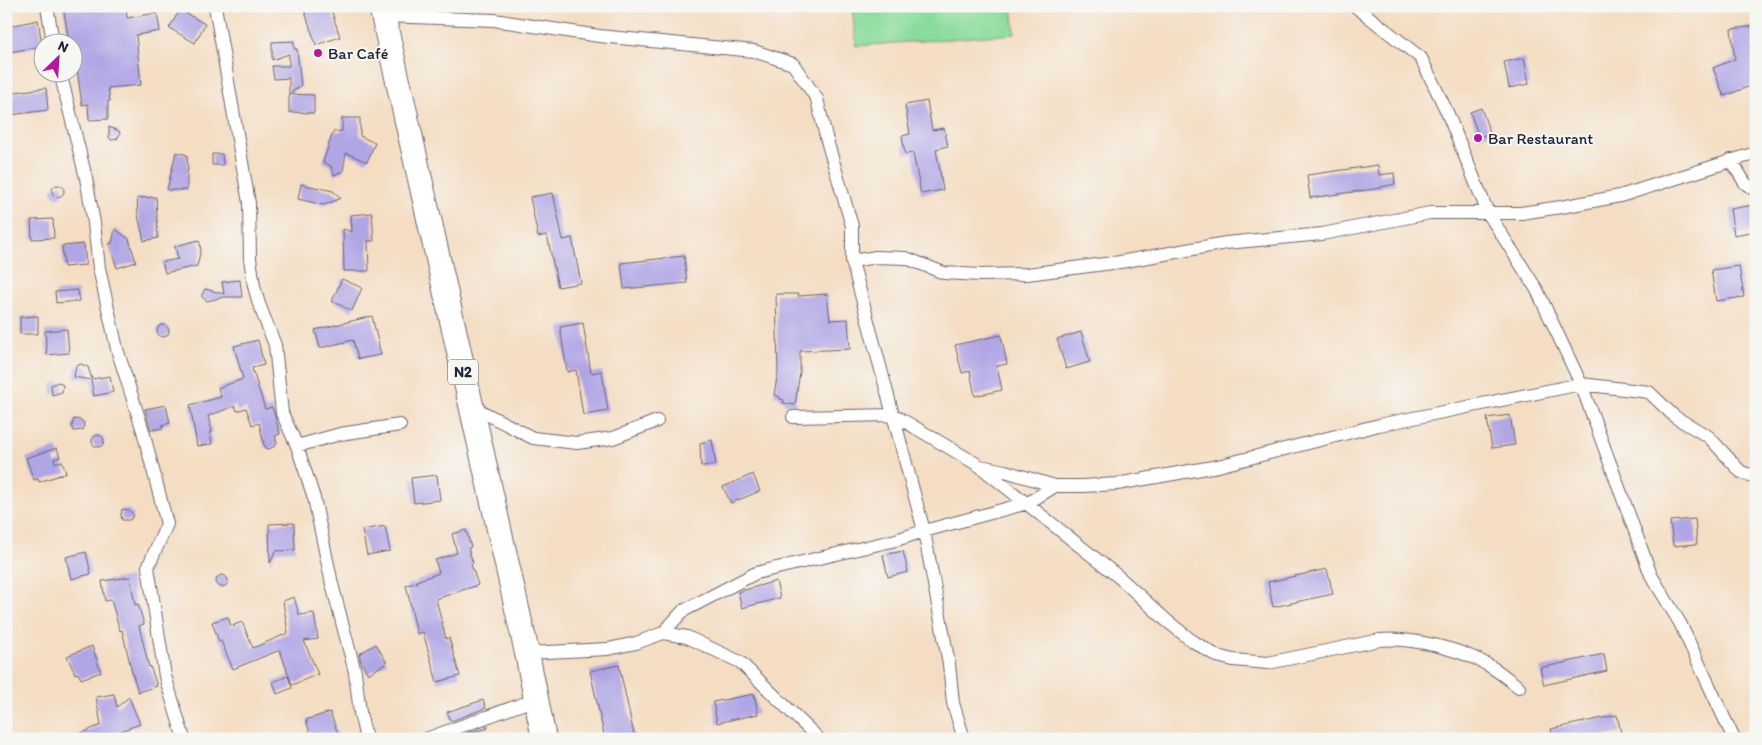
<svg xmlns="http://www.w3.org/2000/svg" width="1762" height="745" font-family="Itim,sans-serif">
<rect width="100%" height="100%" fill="#f6f6f2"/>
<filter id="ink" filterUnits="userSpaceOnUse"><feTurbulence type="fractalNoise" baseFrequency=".02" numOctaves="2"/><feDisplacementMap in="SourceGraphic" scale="10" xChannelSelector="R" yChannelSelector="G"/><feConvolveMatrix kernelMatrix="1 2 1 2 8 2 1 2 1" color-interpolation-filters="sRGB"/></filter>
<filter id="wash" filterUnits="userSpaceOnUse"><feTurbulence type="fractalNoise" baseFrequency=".0096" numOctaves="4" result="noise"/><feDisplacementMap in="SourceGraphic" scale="20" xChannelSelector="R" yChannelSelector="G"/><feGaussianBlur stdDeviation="1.12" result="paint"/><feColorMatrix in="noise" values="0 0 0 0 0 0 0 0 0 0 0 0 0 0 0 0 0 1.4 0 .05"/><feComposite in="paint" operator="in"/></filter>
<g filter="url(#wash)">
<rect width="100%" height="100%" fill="#f4ddc2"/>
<path fill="#8bdc9c" stroke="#567f6c" d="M852 6H1012L1015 34 856 46Z"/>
<g id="blocks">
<path fill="#b0a6e5" d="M63 6H126L127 18 157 13 160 31 136 35 141 85 108 88 110 101H108V119L89 120 88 104 82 105 77 69 72 70V42H69Z
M303 6H330L340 37 316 45Z
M180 10 205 24 195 43 169 28Z
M38 20 42 46 10 52 6 27Z
M1756 26V84L1724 96 1713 68 1735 59 1731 29Z
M294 41V49H297L301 86 289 94V78L274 79 272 66H289V54L272 60V42Z
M1524 58 1529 84 1509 88 1504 62Z
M46 88 48 110 10 115 8 97H15V92Z
M289 94 314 95V113L289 112Z
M927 101 932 130 944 128 948 146 936 149 943 190 921 194 913 153 905 154 902 136 910 134 905 105Z
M1481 108 1490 133 1479 137 1470 112Z
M342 118H360V136L375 143 367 162 346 153 343 171 334 175 331 166 323 162 333 132 342 131Z
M109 127 119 131 120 134 117 139 111 140 109 137Z
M176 152 187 155 188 171H187V190H167Z
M212 154H222L223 165H212Z
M1378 165 1379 175 1394 173 1395 184 1381 187V188L1310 198 1307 175Z
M301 184 333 191 341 198 324 205 298 199Z
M52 191a6 6 0 1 1 12 0a6 6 0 1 1-12 0Z
M553 193 563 240 572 238 581 283 558 287 547 235 538 237 530 197Z
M156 197 158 238 144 241 138 215 137 198Z
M1754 205 1756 231 1734 235 1730 209Z
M372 213 374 241H368L369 271H344L343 229 352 232 351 215Z
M53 219 54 238 32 239 31 220Z
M115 229 129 239 136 262 117 268 109 244 112 243Z
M199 240 201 249 197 266 165 273 162 262 178 259 175 246Z
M84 244 86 265 64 267 62 246Z
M684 256 687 283 624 289 621 263Z
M1739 266 1744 297 1716 301 1711 270Z
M342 279 362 288 352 311 332 301Z
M240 280 242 297H224L207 301 202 297V294L205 289 224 294 222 282Z
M78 290 79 301 56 303 55 292Z
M776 294H798V296L827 294 830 320 848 319 850 349 800 351V372L795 405 783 403 784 400 780 399V397L774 395 778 372Z
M38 316V334H20V317Z
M372 316 381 355 358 359 353 340 320 348 315 330Z
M583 323 591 373 602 371 608 411 583 415 576 370 567 372 560 327Z
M157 331a6 6 0 1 1 12 0a6 6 0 1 1-12 0Z
M67 329 69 353 47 355 45 331Z
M1081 332 1090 362 1066 369 1057 339Z
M1001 335 1007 364 997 366 1002 390 975 396 970 371 962 373 955 345Z
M258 340 264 365 252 368 265 409 272 407 280 434 275 436 277 443 275 446 269 449 266 448 264 445 259 423 252 425 246 408 237 411 235 406 208 416 212 432 210 433 212 444 197 446 190 405 221 397 218 388 243 379 234 346Z
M81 364 88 367 92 379 110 376 113 392 94 396 91 380 74 377 76 366Z
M58 382 63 385 62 392 52 395 51 385Z
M166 405 170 423 162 425 163 428 151 430 145 409Z
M1510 415 1515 445 1492 448 1487 418Z
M74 419 81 420 84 423 83 430 74 431 72 426Z
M92 441a6 6 0 1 1 12 0a6 6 0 1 1-12 0Z
M712 440 716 465 701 466 700 443Z
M57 448 60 457 54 459 55 463 62 461 66 473 39 482 38 479 34 480 26 458Z
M753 474 760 491 731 503 723 487Z
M437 475 440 500 414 503 411 478Z
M122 509 129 510 134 515 130 520H122L121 515Z
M1695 519 1697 544 1673 546 1670 521Z
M294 523 295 550 276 551 270 563 269 524Z
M385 526 390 551 367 555 362 530Z
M466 530 471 547 468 548 473 563 471 564 478 585 436 599 446 639 449 638 460 676 437 682 423 632 417 634 406 585 417 583 416 581 439 573 435 560 457 553 452 534Z
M903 551 908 572 888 577 883 555Z
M86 552 91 574 71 579 66 557Z
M1327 569 1333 594 1273 607 1268 582Z
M216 581a6 6 0 1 1 12 0a6 6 0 1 1-12 0Z
M130 577 135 605 138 604 144 624 139 626 149 667 150 666 157 686 138 692 132 672 122 630 120 631 111 600 105 601 102 581Z
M776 581 780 598 742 608 738 592Z
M294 597 299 615 314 613 318 639 304 641 318 674 292 685 280 650 233 669 221 641 219 642 212 622 228 617 231 626 233 625 234 627V625L242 622 253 648 288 633 283 601Z
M376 644 387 663 368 674 361 662 359 654Z
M92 646 101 672 81 679 78 673 75 674 67 656Z
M1604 654 1607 671 1544 685 1540 668Z
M619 665 635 739H605L590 671Z
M288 676 292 688 277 694 273 682Z
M114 694 117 707 129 697 140 724 118 732 121 739H68L101 725 96 697Z
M754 694 758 714 717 723 713 702Z
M483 700 486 708 451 721 447 712Z
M330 712 338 734 322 739H312L306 720Z
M1617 715 1621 733 1593 739H1553L1551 729Z
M488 725V728L456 737Z"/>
</g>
</g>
<g filter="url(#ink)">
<use href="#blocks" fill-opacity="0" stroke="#6c636a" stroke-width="1"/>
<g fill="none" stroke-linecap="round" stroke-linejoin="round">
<defs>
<path id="street" d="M47 6 53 42
M215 6 249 203 250 258 254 286 259 304 275 345 282 413 297 446 314 498 332 584 355 672 360 713 366 739
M1355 6 1421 58 1447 112 1488 213 1537 290 1581 384 1651 575 1680 623 1734 739
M384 16 494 20 599 36 754 51 793 64 817 99 826 137 852 226V261L924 531 949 664 953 703 964 739
M60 72 86 178 94 223 99 268 117 349 143 431 167 524 148 567 165 676 184 739
M1731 160 1745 183 1756 191
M852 261 876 257 906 258 944 273 980 275 1027 274 1120 262 1226 243 1322 234 1430 213H1521L1561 207 1620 196 1756 153
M471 406 533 438 577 443 613 438 657 421
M793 417 894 415 980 466 1005 471 1055 486H1083L1117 484 1218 466 1379 425 1581 384 1649 392 1675 417 1709 437 1741 472 1756 477
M297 446 340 434 400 425
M982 468 1120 578 1167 621 1191 640 1217 656 1233 660 1268 663 1380 640C1411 637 1461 649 1488 665 1499 671 1509 680 1519 687
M663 633 687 637 740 662 819 739
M527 653 608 649 636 643 663 633 683 611 756 573 896 540 924 531 1028 503 1055 486
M426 739 536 699"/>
<path id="highway" d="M381 6 527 653 544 739"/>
</defs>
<use href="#street" stroke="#6c636a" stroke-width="14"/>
<use href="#highway" stroke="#6c636a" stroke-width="26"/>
<use href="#street" stroke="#fff" stroke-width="12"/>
<use href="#highway" stroke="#fff" stroke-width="24"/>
</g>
</g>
<g fill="#b5179e" stroke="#f6f6f2" stroke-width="2">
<circle cx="318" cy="53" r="5"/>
<circle cx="1478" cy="138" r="5"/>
</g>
<g text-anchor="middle" stroke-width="4" stroke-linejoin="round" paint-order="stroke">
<rect fill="#f6f6f2" stroke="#626272" stroke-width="1" x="448" y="359.5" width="30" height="25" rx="4"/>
<g font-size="15" font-weight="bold" fill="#22223b">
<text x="463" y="377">N2</text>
</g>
<g font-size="16" fill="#22223b" stroke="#f6f6f2" text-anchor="start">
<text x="328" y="59">Bar Café</text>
<text x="1488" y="144">Bar Restaurant</text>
</g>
</g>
<rect width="1762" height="745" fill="none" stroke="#f6f6f2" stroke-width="25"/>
<g transform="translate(58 58) rotate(25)"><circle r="24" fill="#f6f6f2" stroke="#a1a1a9"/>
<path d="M0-4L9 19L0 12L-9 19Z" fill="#b5179e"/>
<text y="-8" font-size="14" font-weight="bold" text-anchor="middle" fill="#22223b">N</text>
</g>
</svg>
